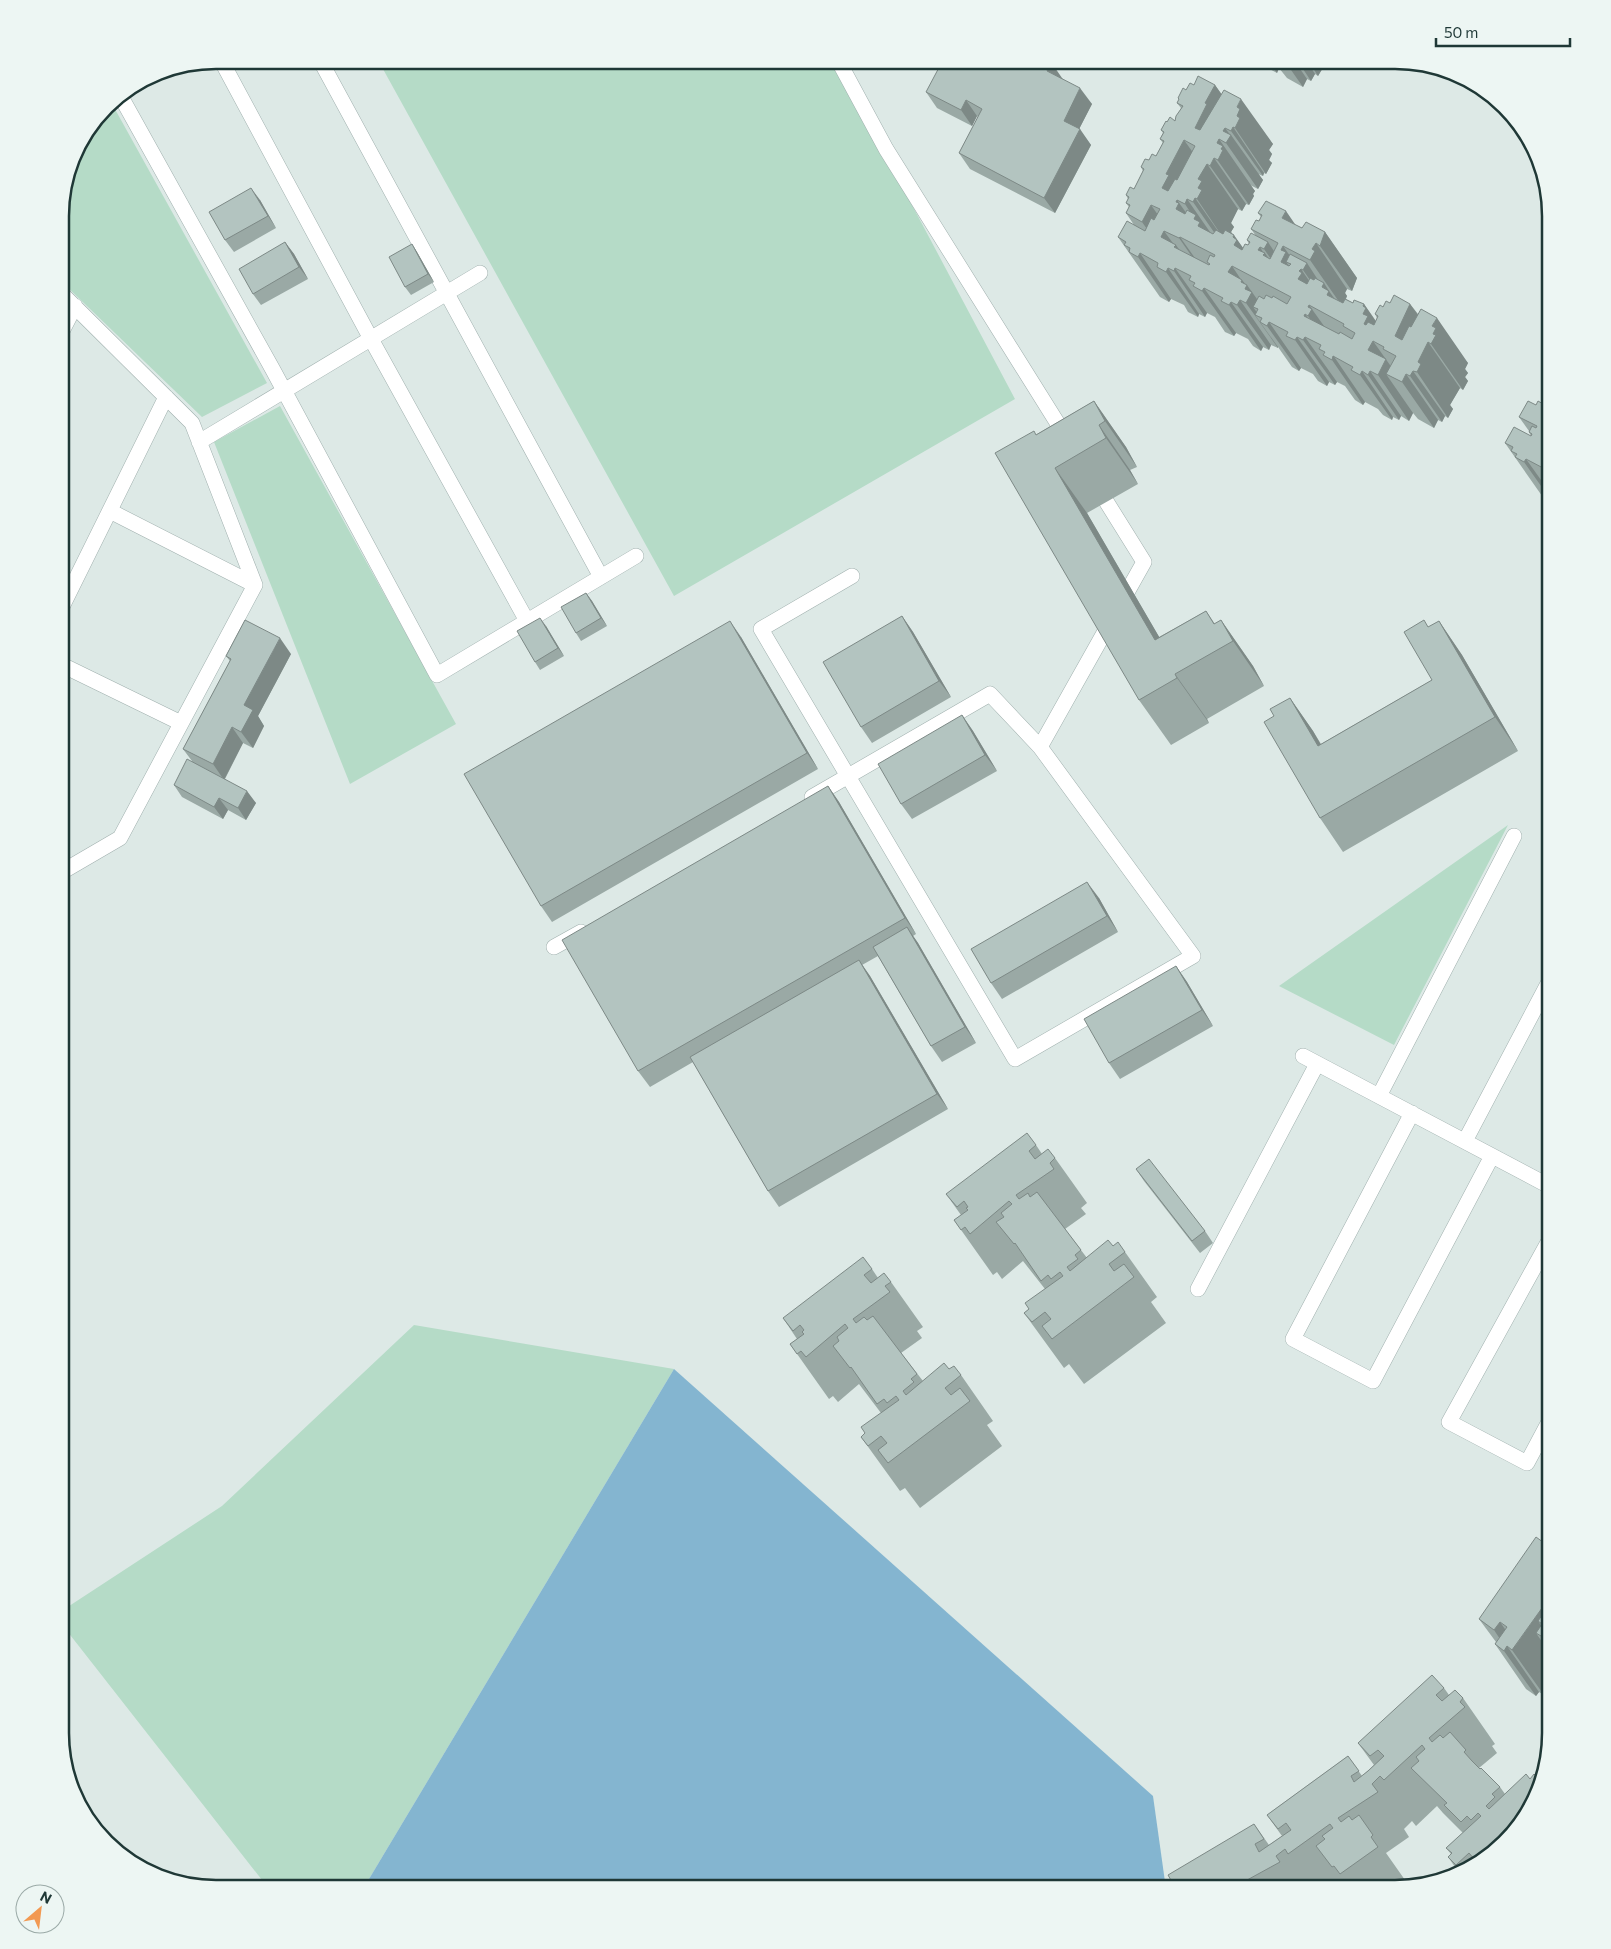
<svg xmlns="http://www.w3.org/2000/svg" width="1611" height="1949" font-family="Commissioner,sans-serif">
<rect width="100%" height="100%" fill="#dde9e6"/>
<path fill="#b5dbc7" d="M378 60H835L1015 399 674 596Z
M111 102 267 383 202 417 60 280V206L76 147Z
M280 406 456 724 350 784 214 442Z
M1508 825 1394 1045 1279 986Z
M414 1325 674 1369 363 1889H269L60 1622V1612L222 1506Z"/>
<path fill="#84b5d0" d="M674 1369 1153 1796 1166 1889H363Z"/>
<g fill="none" stroke-linecap="round" stroke-linejoin="round">
<defs>
<path id="minor" d="M221 60 371 339 527 621
M320 60 601 577
M838 60 886 149 1068 440
M120 95 273 370 437 675 636 556
M60 335 75 306
M199 442 480 273
M110 511 255 585
M852 576 761 629 1015 1059 1193 956 1040 747 1144 562 1096 485
M60 611 166 397
M60 664 181 723
M812 797 990 694 1040 747
M60 873 120 838 255 585 192 423 60 292
M554 947 581 932
M1303 1056 1551 1187
M1379 1096 1514 836
M1412 1113 1293 1339 1373 1381 1492 1156
M1465 1141 1551 978
M1551 1237 1449 1422 1527 1463 1551 1418
M1198 1289 1317 1064"/>
</defs>
<use href="#minor" stroke="#a0b0ae" stroke-width="16"/>
<use href="#minor" stroke="#fff" stroke-width="15"/>
</g>
<path fill="#9aa9a5" d="M1257 60H1323L1324 61 1322 64 1324 66 1318 76 1315 74 1311 81 1307 79 1303 87 1287 78 1279 68 1277 73 1260 64Z
M1441 71 1464 78 1461 82Z
M1062 78 1092 104 1079 129 1091 145 1055 213 970 169 959 153 978 117 977 116 972 126 937 108 926 92Z
M1194 85H1215L1222 95 1273 144 1269 150 1272 154 1269 160 1272 163 1266 174 1264 173 1263 176 1258 174 1263 180 1258 189 1250 185 1255 191 1253 194 1254 196 1249 205 1246 204 1242 211 1238 209 1231 223 1234 227 1231 232 1243 248 1248 245 1249 244 1247 240 1256 236 1251 229 1259 221 1261 217 1258 213 1295 225 1302 228 1325 232 1357 278 1352 291 1347 289 1345 293 1347 296 1346 299 1353 303 1364 304 1376 321 1377 318 1375 314 1383 307 1390 303 1410 304 1418 314 1468 363 1465 369 1468 373 1465 377 1468 381 1463 390 1460 388 1450 405 1453 409 1448 418 1445 416 1442 422 1438 420 1434 428 1418 419 1413 413 1409 421 1401 416 1399 420 1393 417 1392 420 1383 415 1378 409 1365 402 1363 405 1355 400 1345 386 1337 382 1335 385 1329 382 1327 386 1318 381 1313 374 1301 368 1299 371 1292 367 1278 347V348L1271 345 1269 350 1263 347 1261 351 1253 346 1248 339 1236 333 1234 336 1225 332 1215 317 1207 313 1205 317 1199 314 1198 317 1188 312 1184 305 1171 299 1169 302 1160 297 1118 237 1134 225 1126 213 1129 207 1126 203 1128 199 1126 195 1134 189 1143 171 1141 167 1149 160 1156 156 1163 143 1160 139 1163 133 1161 130 1167 122 1175 121 1181 108 1177 103 1179 100 1178 98 1186 90Z
M260 200 276 228 234 252 225 240Z
M285 242 294 254 308 279 261 305 253 294Z
M412 244 417 252 434 282 411 295 405 287Z
M1094 401 1126 447 1137 467 1130 470 1138 484 1087 513 1159 637 1206 611 1215 624 1221 620 1253 666 1264 686 1207 719 1209 723 1171 745 1139 700 1037 434Z
M1551 404V505L1547 503 1505 443 1531 436 1529 432V431L1519 417 1536 405H1545Z
M586 593 592 601 607 626 581 641 576 633Z
M902 616 913 632 951 697 872 743 861 727Z
M1439 621 1462 655 1518 751 1343 852 1320 818 1274 716 1290 698 1313 731 1321 744 1432 680 1429 627Z
M546 626 564 656 540 670 535 662Z
M741 637 818 769 552 922 541 906Z
M291 654 258 716 264 726 253 748 243 743 225 779 256 803 246 820 228 810 223 819 182 797 174 785 192 761 183 749 230 661 226 656Z
M962 715 973 731 997 771 912 819 901 804Z
M828 786 839 802 916 934 913 936 918 943 976 1043 942 1062 931 1046 878 956 862 965 870 976 948 1109 779 1207 768 1191 693 1062 650 1087 638 1071Z
M1099 898 1118 932 1002 999 991 983Z
M1176 966 1187 982 1213 1026 1120 1079 1109 1063Z
M1036 1145 1042 1154 1055 1158 1087 1203 1081 1208 1086 1214 1065 1229 1087 1258 1113 1246 1125 1252 1157 1297 1151 1302 1166 1323 1084 1384 1069 1364 1064 1368 1024 1313 1029 1309 1045 1289 1023 1261 1002 1279 997 1272 993 1275 954 1220 961 1215 946 1194Z
M1136 1169 1205 1231 1213 1243 1200 1253 1144 1181Z
M872 1269 878 1278 891 1282 923 1327 917 1331 922 1338 901 1353 923 1381 949 1369 961 1375 993 1421 987 1425 1002 1446 920 1508 905 1488 900 1491 861 1437 865 1433 881 1413 859 1384 838 1402 833 1396 829 1399 790 1344 797 1339 783 1318Z
M1551 1511V1533L1544 1524Z
M1551 1548V1685L1544 1695 1539 1692 1536 1696 1526 1689 1495 1644 1496 1642 1479 1619Z
M1444 1688 1449 1695 1463 1698 1495 1744 1492 1746 1497 1753 1479 1768 1500 1787 1505 1794 1530 1779H1539L1530 1811 1482 1863 1460 1874 1448 1857 1451 1854 1446 1848 1463 1833 1443 1813 1437 1806 1416 1826 1412 1821 1404 1829 1409 1837 1386 1853 1405 1880 1403 1882 1406 1887 1395 1889H1347L1343 1883 1335 1889H1176L1254 1824 1269 1845 1282 1836 1267 1815 1348 1756 1362 1776 1374 1765 1358 1743Z"/>
<path fill="#7d8986" fill-rule="evenodd" d="M1268 60H1274L1279 68 1277 73Z
M1284 60H1294L1307 79 1303 87Z
M1297 60H1306L1315 74 1311 81Z
M1308 60H1323L1324 61 1322 64 1324 66 1318 76Z
M1051 62 1062 78 1058 87 1047 71Z
M1456 76 1464 78 1461 82Z
M1215 85 1237 116V107L1241 99 1273 144 1269 150 1272 154 1269 160 1272 163 1266 174 1235 128 1233 127 1264 173 1263 176 1231 131 1225 128 1231 136V135L1263 180 1258 189 1226 143 1219 139 1255 191 1253 194 1254 196 1249 205 1195 128 1205 103Z
M1080 88 1092 104 1075 137 1064 121Z
M966 100 977 116 972 126 961 110Z
M1080 129 1091 145 1055 213 1044 198Z
M1184 140 1204 168 1207 164 1238 209 1231 223 1234 227 1231 232 1233 235 1228 245 1197 199 1195 198 1227 244 1225 248 1193 202 1187 199 1219 245 1232 266 1242 281V280L1247 286V285L1276 326 1269 322 1301 368 1299 371 1267 326 1258 309 1253 307 1261 318 1255 315 1278 347V348L1246 303 1228 272 1198 226 1194 219V218L1185 204 1177 200 1209 245 1176 209 1162 188 1166 174Z
M1214 158 1246 204 1242 211 1210 166Z
M251 188 260 200 276 228 268 216Z
M1151 205 1172 235 1164 231 1175 246 1176 245 1206 289 1204 288 1236 333 1234 336 1202 291 1204 288 1177 260 1174 267 1142 222Z
M1286 211 1312 249 1316 243 1347 289 1345 293 1347 296 1342 306 1310 260 1282 218Z
M1325 232 1357 278 1352 291 1320 246Z
M1234 235 1269 285 1234 245 1233 237Z
M1180 237 1212 282 1211 284 1179 238Z
M285 242 294 254 308 279 299 267Z
M1268 242 1281 262V250L1283 246 1300 270 1301 269 1332 314 1296 295 1264 249ZM1286 262 1291 264 1299 279Z
M412 244 417 252 434 282 428 274Z
M1260 247 1264 254 1265 253 1296 298 1258 250Z
M1140 253 1171 299 1169 302 1138 257Z
M1307 263 1322 286 1324 283 1329 291 1361 336 1355 333 1335 316 1303 270Z
M1168 268 1199 314 1198 317 1166 272Z
M1175 268 1207 313 1205 317 1174 271Z
M1240 300 1271 345 1269 350 1237 305Z
M1231 302 1263 347 1261 351 1229 305Z
M1364 304 1398 354 1384 347 1364 324 1363 306Z
M1410 304 1435 338 1433 334 1432 326 1437 318 1468 363 1465 369 1468 373 1465 377 1468 381 1463 390 1431 344 1428 342 1460 388 1450 405 1453 409 1448 418 1417 372 1395 336Z
M1309 305 1344 354 1339 359 1308 316V307Z
M1305 314 1365 402 1363 405 1332 360 1304 316Z
M1297 337 1329 382 1327 386 1295 340Z
M1305 337 1337 382 1335 385 1303 340Z
M1373 341 1402 382 1406 374 1438 420 1434 428 1402 382 1386 374 1413 413 1409 421 1378 375 1368 350Z
M1362 371 1393 417 1392 420 1360 375Z
M1370 371 1401 416 1399 420 1368 375Z
M1413 371 1445 416 1442 422 1410 376Z
M1094 401 1126 447 1137 467 1105 421Z
M1099 425 1130 470 1138 484 1106 438Z
M1526 459 1551 494V500L1524 462Z
M1055 468 1087 513 1179 671 1155 640Z
M586 593 592 601 607 626 601 618Z
M902 616 913 632 951 697 939 681Z
M540 618 546 626 564 656 558 648Z
M1221 620 1253 666 1264 686 1233 641Z
M730 621 741 637 818 769 807 753Z
M1439 621 1462 655 1518 751 1495 717Z
M280 638 291 654 258 716 264 726 253 748 241 732 244 705Z
M1175 674 1207 719 1209 723 1177 678Z
M1290 698 1313 731 1341 780 1318 746Z
M962 715 973 731 997 771 985 755Z
M232 727 243 743 224 780 213 764Z
M828 786 839 802 916 934 905 918Z
M247 791 256 803 246 820 238 808Z
M219 798 228 810 223 819 214 807Z
M1087 882 1099 898 1118 932 1107 916Z
M907 927 918 943 976 1043 965 1027Z
M859 960 870 976 948 1109 937 1094Z
M1176 966 1187 982 1213 1026 1202 1010Z
M1551 1548V1564L1545 1556Z
M1551 1595V1604L1548 1600Z
M1542 1608 1551 1622 1542 1624 1538 1621 1551 1640 1536 1633 1551 1655V1685L1544 1695 1512 1650 1507 1646 1539 1692 1536 1696 1504 1651 1506 1648 1494 1630 1500 1622 1516 1645Z"/>
<path fill="#b3c4c0" stroke="#7d8986" fill-rule="evenodd" d="M943 60H1047L1051 62 1047 71 1080 88 1064 121 1080 129 1044 198 959 153 982 109 966 100 961 110 926 92Z
M1198 76 1215 85 1205 103 1207 104 1195 128 1200 130 1224 90 1241 99 1237 107 1240 109 1237 116 1240 118 1235 128 1233 127 1231 131 1225 128 1223 131 1231 135 1226 143 1219 139 1217 143 1223 146 1221 149 1223 150 1218 160 1214 158 1210 166 1207 164 1198 179 1202 181 1198 188 1202 190 1197 199 1195 198 1193 202 1187 199 1185 204 1177 200 1176 202 1179 203 1176 209 1185 214 1187 210 1196 215 1194 219 1200 222 1198 226 1213 234 1216 230 1223 234 1225 230 1234 235 1233 237 1237 240 1234 245 1242 250 1245 244 1248 245 1250 242 1247 240 1251 233 1268 242 1264 249 1260 247 1258 250 1265 253 1263 255 1270 259 1278 243 1251 229 1256 220 1259 221 1262 215 1258 213 1266 201 1286 211 1282 218 1302 228 1306 222 1325 232 1320 246 1316 243 1312 249 1315 251 1310 260 1283 246 1281 250 1286 252 1281 262 1289 266 1291 264 1286 262 1290 254 1307 263 1303 270 1301 269 1299 271 1302 273 1298 279 1307 284 1310 278 1314 280 1315 278 1324 283 1322 287 1329 291 1327 295 1343 303 1345 299 1353 303 1354 300 1364 304 1363 306 1366 308 1363 314 1368 316 1364 324 1366 325 1368 322 1374 325 1378 316 1375 314 1380 305 1383 307 1386 301 1390 303 1394 295 1410 304 1395 336 1402 340 1409 326 1411 327 1421 309 1437 318 1432 326 1436 328 1433 334 1436 335 1431 344 1428 342 1418 362 1421 364 1417 372 1413 371 1410 376 1406 374 1402 382 1386 374 1396 356 1383 349 1384 347 1373 341 1368 350 1386 359 1378 375 1370 371 1368 375 1362 371 1360 375 1351 370 1353 367 1333 356 1332 360 1323 355 1325 352 1319 349 1321 345 1305 337 1303 340 1297 337 1295 340 1286 336 1288 332 1269 322 1267 326 1260 322 1262 318 1255 315 1258 309 1253 307 1259 296 1264 299 1266 295 1272 298 1273 296 1287 304 1291 297 1232 266 1228 272 1242 280 1241 282 1247 285 1245 289 1252 292 1246 303 1240 300 1237 305 1231 302 1229 305 1221 301 1223 298 1204 288 1202 291 1193 286 1195 283 1189 280 1191 276 1175 268 1174 271 1168 268 1166 272 1157 267 1158 263 1140 253 1138 257 1129 252 1130 248 1124 245 1126 242 1118 237 1127 221 1145 231 1151 218 1154 220 1160 209 1151 205 1142 222 1126 213 1130 205 1126 203 1129 197 1126 195 1130 187 1134 189 1144 169 1141 167 1145 159 1149 160 1152 154 1156 156 1164 141 1160 139 1164 132 1161 130 1166 121 1167 122 1170 117 1175 121 1176 116 1183 106 1177 103 1179 99 1178 98 1183 88 1186 90 1190 83 1194 85ZM1184 140 1195 146 1177 180 1175 179 1168 191 1162 188 1169 175 1166 174ZM1164 231 1179 238 1180 237 1215 255 1214 257 1210 255 1207 262 1210 264 1209 265 1174 247 1176 245 1161 237ZM1309 305 1344 324 1343 326 1355 333 1352 339 1340 332 1339 334 1304 316 1305 314 1308 316 1312 309 1308 307Z
M251 188 268 216 225 240 209 212Z
M285 242 299 267 253 294 239 269Z
M412 244 428 274 405 287 389 257Z
M1094 401 1105 421 1099 425 1106 438 1055 468 1155 640 1206 611 1214 624 1221 620 1233 641 1175 674 1177 678 1139 700 995 453 1034 431 1036 435Z
M1528 401 1536 405 1538 401 1545 405 1547 402 1551 404V442L1550 443 1551 444V476L1544 472 1545 469 1526 459 1524 462 1515 457 1517 454 1511 451 1513 447 1505 443 1514 427 1531 436 1532 434 1529 432 1532 426 1536 428 1537 426 1519 417Z
M586 593 601 618 576 633 561 607Z
M902 616 939 681 861 727 823 662Z
M540 618 558 648 535 662 517 631Z
M245 620 280 638 244 705 253 710 241 732 232 727 213 764 183 749 231 659 226 656Z
M1424 620 1428 627 1439 621 1495 717 1320 818 1264 722 1274 716 1270 709 1290 698 1318 746 1432 680 1404 632Z
M730 621 807 753 541 906 464 774Z
M962 715 985 755 901 804 878 764Z
M187 759 247 791 238 808 219 798 214 807 174 785Z
M828 786 905 918 638 1071 562 940Z
M1087 882 1107 916 991 983 971 949Z
M907 927 965 1027 931 1046 873 947Z
M859 960 937 1094 768 1191 690 1057Z
M1176 966 1202 1010 1109 1063 1084 1019Z
M1027 1133 1036 1145 1029 1151 1035 1159 1048 1149 1055 1158 1050 1163 1054 1169 1016 1195 1019 1199 1028 1193 1030 1197 1037 1192 1081 1250 1075 1255 1078 1259 1067 1267 1070 1271 1108 1240 1113 1246 1118 1242 1125 1252 1109 1264 1114 1271 1124 1264 1134 1277 1052 1339 1042 1326 1051 1319 1045 1312 1032 1322 1024 1313 1029 1309 1025 1303 1063 1276 1060 1272 1051 1279 1048 1275 1041 1281 1015 1243 1014 1244 996 1222 1004 1217 1001 1213 1012 1204 1009 1201 970 1234 965 1227 961 1230 954 1220 968 1210 966 1208 968 1207 964 1201 957 1207 946 1194Z
M1149 1159 1205 1231 1192 1241 1136 1169Z
M863 1257 872 1269 864 1275 871 1283 884 1273 891 1282 885 1286 890 1292 853 1319 856 1323 864 1317 867 1320 873 1316 917 1374 911 1379 914 1382 903 1391 906 1395 944 1363 949 1369 954 1366 961 1375 945 1388 951 1395 960 1388 970 1401 888 1463 878 1450 887 1443 881 1436 868 1446 861 1437 865 1433 861 1427 899 1400 896 1396 887 1403 884 1399 877 1404 851 1367 850 1368 833 1346 839 1341 837 1337 848 1328 845 1324 806 1357 801 1351 797 1354 790 1344 804 1334 802 1332 804 1330 800 1325 793 1331 783 1318Z
M1551 1511V1527L1544 1524Z
M1536 1537 1551 1548 1545 1556 1551 1560V1595L1548 1600 1551 1602V1642L1536 1633 1542 1624 1538 1621 1545 1611 1542 1608 1512 1650 1507 1646 1504 1651 1495 1644 1507 1627 1500 1622 1494 1630 1479 1619Z
M1432 1675 1444 1688 1436 1695 1442 1701 1455 1690 1463 1698 1460 1702 1465 1707 1429 1738 1432 1742 1440 1735 1443 1738 1450 1732 1466 1750 1464 1752 1472 1761 1480 1769 1481 1768 1500 1787 1492 1794 1495 1797 1486 1806 1489 1809 1526 1774 1530 1779 1534 1774 1539 1779 1536 1789 1526 1798 1532 1804 1530 1811 1482 1863 1469 1869 1467 1867 1475 1860 1469 1853 1456 1865 1448 1857 1452 1853 1446 1848 1481 1816 1478 1813 1471 1820 1467 1816 1461 1822 1444 1805 1447 1803 1411 1768 1419 1761 1416 1757 1425 1749 1422 1745 1384 1780 1380 1776 1372 1784 1378 1792 1338 1818 1341 1822 1349 1816 1352 1820 1359 1815 1373 1835 1371 1837 1378 1847 1340 1874 1334 1866 1332 1867 1316 1846 1325 1839 1322 1836 1333 1828 1330 1824 1288 1854 1285 1849 1276 1856 1280 1862 1238 1885 1241 1889H1188L1186 1885 1179 1889H1176L1168 1875 1254 1824 1264 1839 1255 1844 1259 1852 1291 1830 1286 1823 1278 1829 1267 1815 1348 1756 1359 1771 1351 1776 1354 1782 1368 1771 1384 1756 1378 1750 1370 1756 1358 1743Z
M1249 1884 1252 1888 1259 1884 1263 1889H1241Z"/>
<path d="M0 0H1611V1949H0ZM216 69H1395A147 147 0 0 1 1542 216V1733A147 147 0 0 1 1395 1880H216A147 147 0 0 1 69 1733V216A147 147 0 0 1 216 69Z" fill="#edf6f3" fill-rule="evenodd"/>
<path fill="none" stroke="#1f3836" stroke-width="2.5" d="M216 69H1395A147 147 0 0 1 1542 216V1733A147 147 0 0 1 1395 1880H216A147 147 0 0 1 69 1733V216A147 147 0 0 1 216 69Z"/>
<g transform="translate(40 1909) rotate(28)"><circle r="24" fill="#edf6f3" stroke="#9baaa7"/>
<path d="M0-4L9 19L0 12L-9 19Z" fill="#f29952"/>
<text y="-8" font-size="14" font-weight="bold" text-anchor="middle" fill="#1f3836">N</text>
</g>
<path d="M1436 38v8h134v-8" fill="none" stroke="#1f3836" stroke-width="2.5"/>
<text x="1444" y="38" font-size="15" fill="#1f3836" stroke="#edf6f3" stroke-width="4" paint-order="stroke">50 m</text>
</svg>
